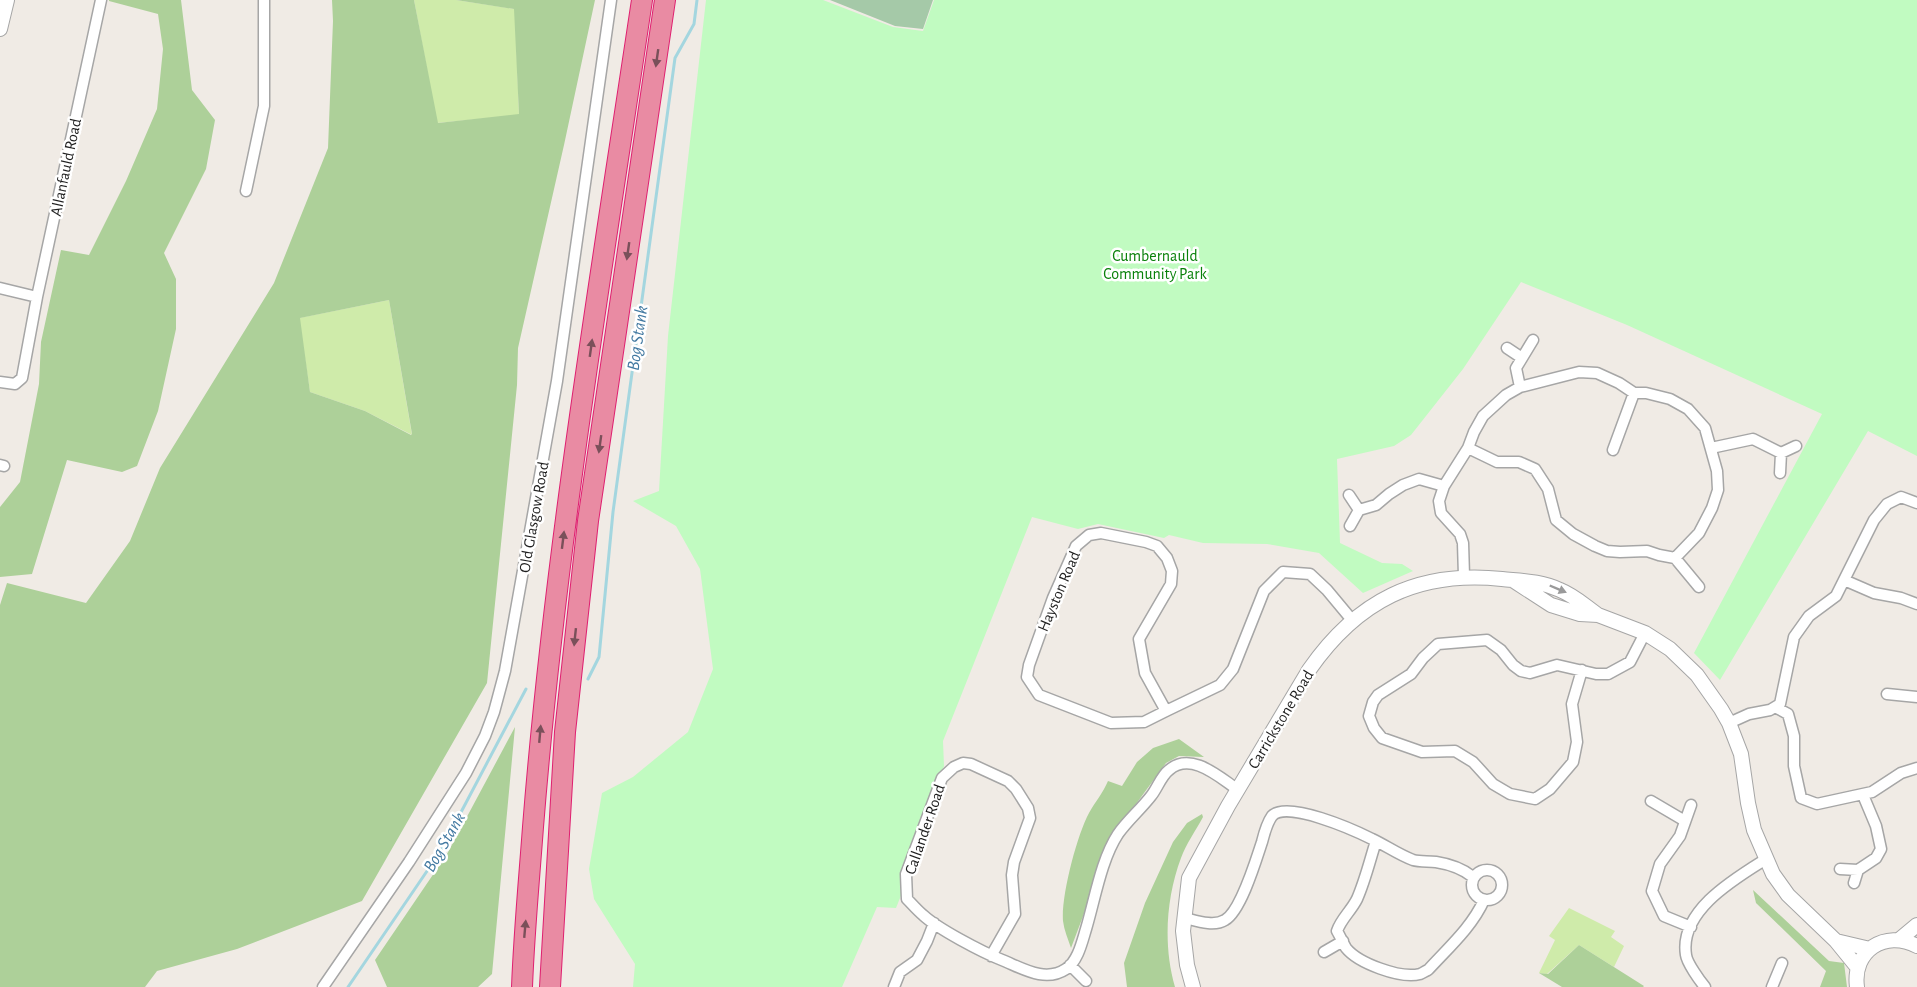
<svg xmlns="http://www.w3.org/2000/svg" width="1917" height="987" font-family="'Alegreya Sans',sans-serif">
<rect width="100%" height="100%" fill="#f0ebe5"/>
<path fill="#cfebaa" d="M414 0H456L515 9 519 115 437 123Z
M389 300 412 435 365 411 310 392 299 318Z
M1569 908 1615 931 1611 937 1624 946 1614 967 1579 945 1547 974 1539 973 1555 940 1549 936Z"/>
<path fill="#add099" fill-rule="evenodd" d="M109 0H181L192 90 215 120 206 169 164 253 176 279V329L158 411 137 466 122 472 67 460 32 574 0 577V507L20 482 39 384 41 342 61 250 89 255 126 181 157 109 163 49 158 14 109 1Z
M332 0H414L438 123 519 114 514 9 456 0H595L564 145 518 348 517 385 487 683 362 901 237 949 157 971 145 987H0V605L7 583 86 603 130 541 160 468 274 283 328 148 333 21ZM389 300 412 434 411 435 365 411 310 392 300 318Z
M515 727 492 974 478 987H387L375 960 447 854Z
M1179 739 1204 757 1179 756 1166 763 1136 804 1114 830 1096 872 1085 911 1071 948C1068 939 1064 930 1063 921 1061 896 1077 835 1089 813 1095 802 1103 793 1108 781L1122 786 1137 762 1153 748Z
M1202 814 1203 817C1196 830 1186 844 1181 858 1166 898 1163 946 1175 987H1127L1124 963 1145 903 1173 842 1187 823Z
M1753 890 1829 961 1844 963 1847 987H1820L1826 971 1756 903Z
M1579 945 1644 986 1643 987H1562L1539 973 1548 974Z"/>
<path fill="#a5c9a8" d="M830 0H933L923 29 895 26Z"/>
<path fill="#c1fbc1" d="M706 0H823L893 27 923 31 934 0H1917V456L1868 431 1720 680 1694 653 1822 414 1627 325 1521 282 1463 369 1411 435 1394 446 1337 459 1340 543 1382 563 1402 564 1413 571 1363 593 1319 553 1267 544 1203 543 1169 535 1164 538 1098 524 1078 529 1032 517 943 741 944 766 900 875 902 893 896 908 877 907 842 987H633L635 964 594 899 589 869 602 793 633 777 688 732 713 669 700 569 676 526 633 501 659 491 668 336Z"/>
<g fill="none" stroke-linecap="round" stroke-linejoin="round">
<path stroke="#a4d6df" stroke-width="3" d="M588 679 599 657 613 512 675 58 694 24 697 0
M348 987 440 852 526 689"/>
<defs>
<path id="minor" d="M246 191 264 106V0
M0 288 37 297 101 0
M1507 348 1522 358
M0 382 15 384 22 378 37 297
M1520 387 1516 368 1533 340
M1711 448 1753 439 1781 453 1796 446
M1613 450 1634 393
M0 465 4 466
M1780 473 1781 453
M1349 495 1359 510
M1350 526 1359 510 1376 505 1389 494 1403 485 1419 479 1444 486
M1675 558 1699 587
M1464 576 1463 543 1460 534 1441 513 1439 501 1444 486 1468 448 1474 432 1483 416 1506 395 1520 387 1579 372 1597 373 1619 383 1634 393H1646L1670 399 1688 409 1705 428 1717 471 1718 490 1712 508 1699 533 1675 558 1659 555 1647 551 1620 552 1607 551 1595 546 1573 534 1556 520 1548 489 1535 469 1519 462H1497L1468 448
M1844 580 1874 593 1901 598 1917 604
M1582 670 1572 704 1577 742 1573 762 1550 789 1535 799 1510 794 1493 784 1473 762 1455 751 1422 752 1382 738 1374 728 1369 716 1373 702 1378 695 1411 674 1423 658 1438 644 1487 640 1501 650 1513 665 1521 671 1530 673 1557 665 1596 674H1608L1630 662 1645 633
M1887 694 1917 697
M1775 707 1788 714 1794 736V766L1801 798 1817 804 1872 792 1901 773 1917 768
M1166 711 1145 673 1139 639 1171 584 1172 571 1167 558 1157 546 1146 542 1101 533 1089 535 1076 546 1053 598 1029 665 1027 677 1039 695 1111 723 1144 722 1166 711 1220 685 1233 669 1264 591 1283 572 1310 574 1327 590 1352 620
M1729 723 1749 714 1770 710 1780 704 1794 637 1809 616 1836 596 1874 520 1887 504 1901 497 1917 503
M1651 801 1685 821
M1691 805 1680 836 1660 864 1652 891 1664 916 1691 927
M1376 841C1370 860 1365 881 1357 899 1351 911 1341 919 1337 931 1340 936 1343 943 1346 948 1358 963 1400 979 1420 974 1423 973 1425 971 1428 970 1448 948 1472 927 1484 900
M1840 869 1858 870 1854 883
M1472 885a15 15 0 1 1 30 0a15 15 0 1 1-30 0Z
M1858 870 1876 858 1881 849 1876 826 1863 795
M1185 918C1197 921 1214 927 1225 920 1241 911 1256 860 1262 842 1264 834 1267 823 1272 816 1287 800 1354 830 1372 839 1385 845 1399 855 1413 860 1420 862 1428 861 1436 862 1449 864 1463 869 1473 877
M1324 952 1343 941
M991 956 1015 914 1012 875 1014 862 1030 818 1028 808 1016 789 1008 781 971 764 963 763 954 767 942 778 906 874 907 899C912 904 917 910 923 915 938 929 982 952 1002 960 1022 968 1045 983 1066 969 1078 961 1082 942 1086 929 1095 899 1101 860 1118 834 1127 821 1141 809 1151 796 1157 789 1161 776 1169 770 1191 751 1219 777 1237 789
M1070 965 1086 981
M323 987 409 862 466 773 485 736 494 712 505 671 557 381 611 0
M894 987 900 972 917 960 927 941 934 923
M1705 987C1700 981 1687 963 1686 955 1679 911 1734 879 1766 859
M1772 987 1782 963"/>
<path id="tertiary" d="M0 29 7 0
M1514 581 1551 605 1580 614 1598 615 1645 633 1670 649 1697 675 1721 709 1729 723 1741 754 1748 803 1754 830 1773 874 1788 895 1836 941 1858 968
M1899 940 1917 925
M1836 941 1870 949
M1193 987 1187 965 1183 931 1189 878 1228 806 1309 670C1357 601 1417 570 1502 579 1522 581 1541 581 1560 590 1575 596 1585 606 1598 615
M1857 987C1852 951 1885 929 1917 946"/>
<path id="motorway" d="M522 987C524 934 529 881 533 827 555 550 601 275 642 0
M550 987 565 732 588 521 665 0"/>
</defs>
<use href="#minor" stroke="#a6a6a6" stroke-width="13"/>
<use href="#tertiary" stroke="#a6a6a6" stroke-width="16"/>
<use href="#motorway" stroke="#df2070" stroke-width="22"/>
<use href="#minor" stroke="#fff" stroke-width="10"/>
<use href="#tertiary" stroke="#fff" stroke-width="14"/>
<use href="#motorway" stroke="#e98ba3" stroke-width="20"/>
</g>
<defs><path id="oneway-solid" d="M-6-.8H1V-3.2L6.5 0L1 3.2V.8H-6Z" transform="scale(1.5)"/></defs>
<g fill="#7a505a">
<use href="#oneway-solid" transform="translate(657 58) rotate(98)"/>
<use href="#oneway-solid" transform="translate(628 251) rotate(98)"/>
<use href="#oneway-solid" transform="translate(591 348) rotate(-82)"/>
<use href="#oneway-solid" transform="translate(600 444) rotate(98)"/>
<use href="#oneway-solid" transform="translate(563 540) rotate(-83)"/>
<use href="#oneway-solid" transform="translate(575 637) rotate(96)"/>
<use href="#oneway-solid" transform="translate(540 734) rotate(-85)"/>
<use href="#oneway-solid" transform="translate(525 929) rotate(-85)"/>
</g>
<use fill="#9a9a9a" href="#oneway-solid" transform="translate(1558 589) rotate(23)"/>
<g text-anchor="middle" stroke-width="5" stroke-linejoin="round" paint-order="stroke">
<g font-size="16" fill="#1f1f1f" stroke="#fff">
<text transform="translate(65 167) rotate(-78)" y="6">Allanfauld Road</text>
<text transform="translate(533 517) rotate(-80)" y="6">Old Glasgow Road</text>
<text transform="translate(1058 591) rotate(-67)" y="6">Hayston Road</text>
<text transform="translate(1280 719) rotate(-59)" y="6">Carrickstone Road</text>
<text transform="translate(924 829) rotate(-71)" y="6">Callander Road</text>
</g>
<g font-size="16" fill="#09810a" stroke="#fff">
<text x="1155" y="261">Cumbernauld<tspan x="1155" dy="18">Community Park</tspan></text>
</g>
<g font-size="18" font-style="italic" fill="#4279a1" stroke="#fff">
<text transform="translate(637 338) rotate(-82)" y="6">Bog Stank</text>
<text transform="translate(444 842) rotate(-60)" y="6">Bog Stank</text>
</g>
</g>
</svg>
